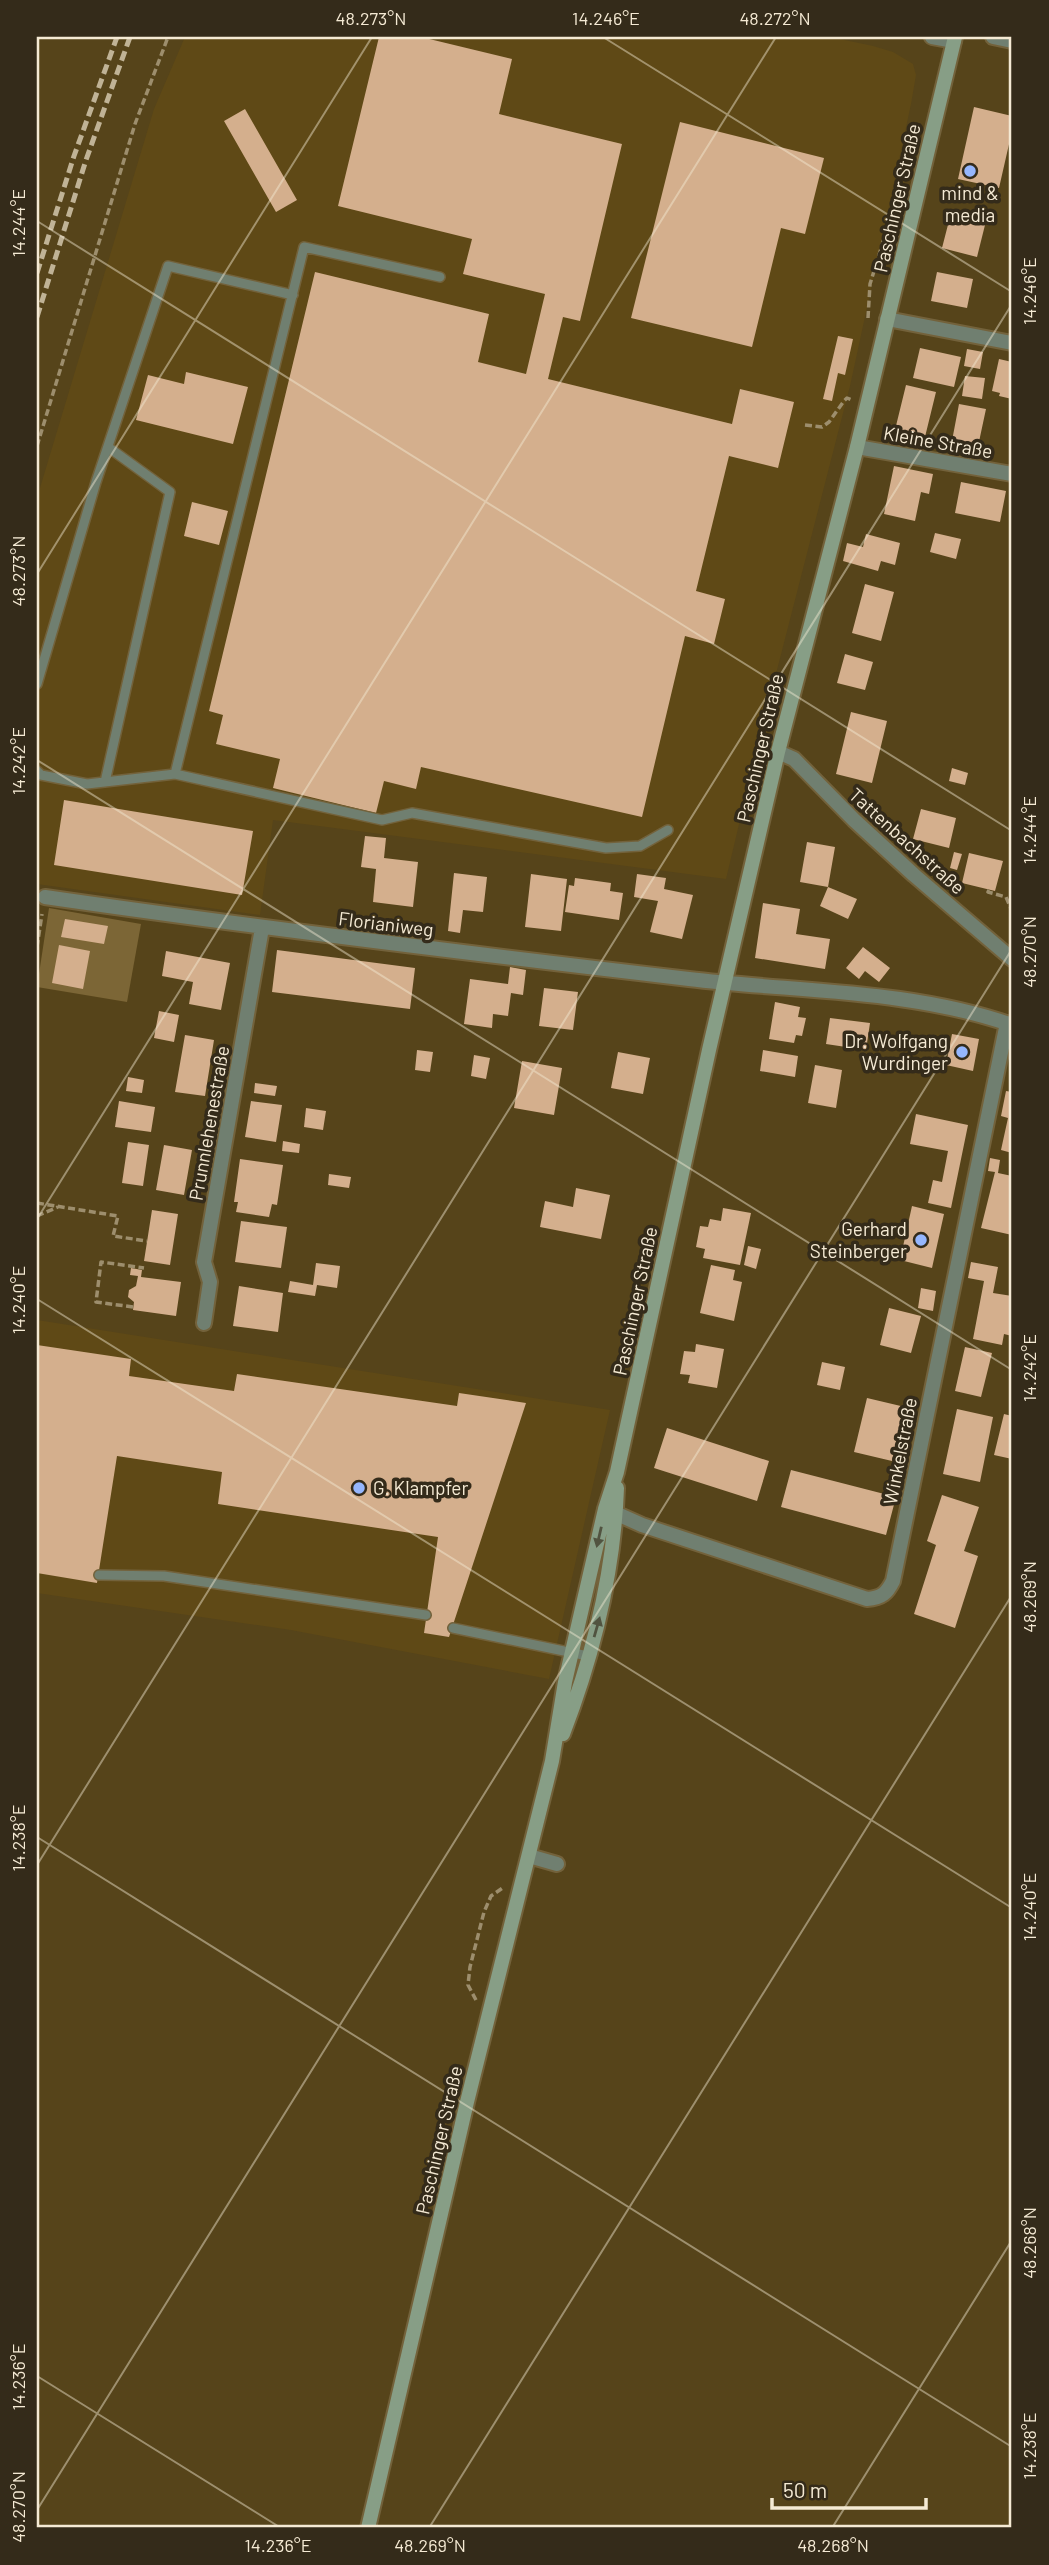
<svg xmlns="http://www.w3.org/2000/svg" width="1049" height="2565" font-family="Barlow,sans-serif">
<rect width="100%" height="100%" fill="#56441a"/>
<path fill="#5f4916" d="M185 37H830L873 46 893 52 913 64 916 75 911 104 850 386 760 736 726 879 273 820 260 915 37 884V498L154 109Z
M37 1320 610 1410 549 1679 291 1630 37 1593Z"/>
<path fill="#7c6636" d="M49 908 141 924 127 1002 37 987Z"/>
<path fill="#d4af8d" d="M379 37H421L512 59 499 114 622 144 580 321 563 317 548 379 732 424 740 389 794 402 778 468 729 456 696 591 725 599 714 644 685 636 642 817 421 767 416 789 384 781 376 813 273 788 280 759 216 744 223 715 209 711 315 272 489 314 478 362 526 374 545 294 463 274 472 239 338 206Z
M974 107 1012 116V131L999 188 958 179Z
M245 109 297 200 276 212 224 121Z
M680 122 824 158 805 234 781 228 752 347 631 318Z
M951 213 986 221 977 257 942 248Z
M937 272 973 279 967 308 931 301Z
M838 336 853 339 845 375 838 373 832 401 823 399Z
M920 348 961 357 954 387 913 378Z
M967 349 983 352 980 369 964 366Z
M999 359 1012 362V399L999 396 1000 393 992 391Z
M186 372 248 387 233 444 136 420 148 375 184 384Z
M965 376 985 378 982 399 962 396Z
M906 385 936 392 924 441 894 434Z
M959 404 986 409 977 451 951 446Z
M894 466 933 474 929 494 921 492 915 521 884 514Z
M961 482 1006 491 1000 522 955 513Z
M192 502 228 511 219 545 184 536Z
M935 533 961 539 956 559 930 552Z
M866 534 900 543 895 565 881 561 878 571 843 561 847 543 863 547Z
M865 584 894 592 881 641 852 633Z
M845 654 873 662 865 690 837 683Z
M851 712 887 721 872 783 836 774Z
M952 768 968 773 965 785 949 781Z
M64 800 253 831 242 895 54 865Z
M921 809 956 818 949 848 913 839Z
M365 836 386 838 384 858 418 862 413 907 373 902 376 869 361 867Z
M807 842 835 847 828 887 800 882Z
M954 852 962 854 957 870 950 868Z
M969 853 1003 861 995 891 962 883Z
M454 873 487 877 483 912 463 910 460 933 448 931Z
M531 874 567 879 561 931 525 927Z
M637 874 666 878 664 889 693 895 682 939 650 932 658 901 634 897Z
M575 878 611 883 610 891 623 893 619 920 565 912 569 885 574 886Z
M828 887 857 899 848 919 820 906Z
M763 903 800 909 796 934 830 939 825 969 755 958Z
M65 919 108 926 104 944 61 937Z
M59 945 90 951 83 989 52 983Z
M863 947 890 968 879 982 865 971 859 979 846 968Z
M277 950 415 968 410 1009 272 992Z
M166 951 230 963 221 1010 189 1004 193 982 162 976Z
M510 967 526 970 523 995 511 993 508 1016 493 1014 492 1028 464 1024 470 979 508 984Z
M544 988 578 992 573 1030 539 1026Z
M775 1002 800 1007 798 1017 806 1018 802 1036 796 1035 794 1043 769 1039Z
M159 1011 179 1015 174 1042 154 1038Z
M830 1018 870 1023 866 1050 826 1044Z
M952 1034 979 1039 973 1071 946 1065Z
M185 1035 214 1040 205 1096 175 1092Z
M417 1050 433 1052 430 1072 415 1070Z
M763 1050 798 1056 795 1077 760 1071Z
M618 1052 650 1058 643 1094 611 1088Z
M474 1055 490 1058 486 1079 471 1076Z
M522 1061 562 1068 554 1115 514 1108Z
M815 1065 842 1070 836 1108 808 1103Z
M128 1077 144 1080 142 1093 126 1091Z
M255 1083 277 1086 275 1096 254 1093Z
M1006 1091 1012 1092V1153L1001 1150 1008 1118 1001 1116Z
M119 1101 155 1107 151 1132 115 1127Z
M251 1101 282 1105 276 1142 245 1137Z
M306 1108 326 1111 323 1130 304 1127Z
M916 1114 968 1125 951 1208 928 1203 933 1180 942 1182 948 1151 910 1144Z
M283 1141 300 1144 299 1153 282 1151Z
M128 1142 149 1145 143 1186 122 1183Z
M164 1145 192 1150 184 1195 156 1190Z
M990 1158 1000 1160 998 1173 1012 1176V1235L981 1228 995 1172 988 1171Z
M240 1159 283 1165 277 1205 272 1204 269 1217 236 1212 238 1202H234Z
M329 1174 351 1177 349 1188 328 1185Z
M576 1188 610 1195 601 1239 540 1227 545 1201 573 1207Z
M912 1206 944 1214 932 1268 900 1260Z
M723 1208 751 1213 740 1265 703 1258 705 1249 696 1247 700 1226 708 1227 710 1219 721 1221Z
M152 1210 178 1214 170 1265 144 1261Z
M241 1221 287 1227 281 1268 235 1262Z
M748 1246 761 1249 756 1269 744 1265Z
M971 1262 998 1267 993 1293 1012 1296V1336L1004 1334 1002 1345 973 1339 984 1281 968 1278Z
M316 1263 340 1266 337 1288 317 1285 315 1296 288 1292 290 1281 313 1285Z
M711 1265 735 1270 733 1280 742 1282 734 1321 700 1313Z
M131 1268 142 1270 141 1277 181 1282 176 1316 133 1310 134 1302 128 1297 129 1290 136 1286 138 1276 130 1275Z
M239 1286 283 1293 278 1332 233 1326Z
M921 1288 936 1291 933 1311 918 1308Z
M889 1308 921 1316 911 1353 880 1345Z
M696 1344 724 1349 717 1388 688 1383 690 1375 680 1374 684 1351 695 1352Z
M37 1345 131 1359 129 1376 234 1391 237 1374 457 1406 459 1393 526 1403 449 1637 424 1633 438 1537 218 1504 222 1472 117 1456 97 1583 37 1573Z
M965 1347 992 1353 981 1397 955 1391Z
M822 1362 845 1367 840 1390 817 1385Z
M867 1398 905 1407 892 1461 854 1452Z
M957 1409 993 1417 980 1482 943 1474Z
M1004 1414 1012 1416V1459L994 1455Z
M667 1428 769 1461 757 1501 654 1468Z
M791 1470 896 1497 886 1535 781 1507Z
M942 1495 979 1507 964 1551 978 1556 955 1628 914 1614 936 1545 927 1541Z"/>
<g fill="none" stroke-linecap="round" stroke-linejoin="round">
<defs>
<path id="lane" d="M37 684 96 482 168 266 293 295
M37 771 41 775 87 784 175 774 382 820 412 813 606 848 640 846 668 830
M175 774 304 247 440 277
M105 782 170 492 108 447
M99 1575 164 1576 426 1615
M453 1628 588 1656"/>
<path id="street" d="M932 37 954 41
M993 37 1012 41
M887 319 1012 343
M857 447 1012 474
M778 752 794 759 854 820 914 875 1012 959
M45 897C259 928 474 954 689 979 797 992 909 989 1012 1025
M204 1323 210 1282 204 1262 262 928
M606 1509 642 1525 867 1599C882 1598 887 1593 893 1581L1007 1023
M529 1856 557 1864"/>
<path id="secondary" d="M563 1734C593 1656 614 1572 617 1488
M368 2528 467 2102 552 1761 565 1682 605 1509 617 1472 709 1050 778 752 857 447 955 37"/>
</defs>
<use href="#lane" stroke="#73623b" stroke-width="12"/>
<use href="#street" stroke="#73623b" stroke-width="18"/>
<use href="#secondary" stroke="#73623b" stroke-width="18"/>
<path stroke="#9d8e6d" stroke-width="3.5" stroke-dasharray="7 3.5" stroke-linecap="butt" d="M868 318 870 284 900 187
M805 425 822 427 829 422 844 401 847 398 852 400
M37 446 135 124 168 37
M989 890 988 892 1006 897 1012 911
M37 947 42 914
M37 1203 118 1216 113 1236 147 1241
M37 1216 58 1207
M133 1307 96 1302 101 1262 144 1268
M476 2000 468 1985 470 1967 484 1912 491 1896 504 1887"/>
<use href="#lane" stroke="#707f70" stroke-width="9"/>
<use href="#street" stroke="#707f70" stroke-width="14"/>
<use href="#secondary" stroke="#879e86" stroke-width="14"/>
<path stroke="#c0b396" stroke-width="5" stroke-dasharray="10 5" stroke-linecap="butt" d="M37 273 74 156 117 37
M37 317 86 160 130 37"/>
</g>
<defs><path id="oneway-solid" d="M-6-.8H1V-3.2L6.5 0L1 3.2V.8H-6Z" transform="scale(1.75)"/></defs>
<g fill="#515340">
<use href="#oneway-solid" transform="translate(599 1537) rotate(103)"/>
<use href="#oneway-solid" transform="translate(597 1627) rotate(-74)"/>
</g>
<path fill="none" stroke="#f5ead4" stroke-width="2" stroke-opacity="0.45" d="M603 37 1012 292M37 221 1012 831M37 574 372 37M37 760 1012 1370M37 1219 776 37M37 1299 1012 1908M37 1837 1012 2447M37 1865 1012 304M37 2376 281 2528M37 2510 1012 949M429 2528 1012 1595M832 2528 1012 2240"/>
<g fill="#95b6fd" stroke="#342b1a" stroke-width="2.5">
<circle cx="970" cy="171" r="7"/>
<circle cx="962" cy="1052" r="7"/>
<circle cx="921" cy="1240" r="7"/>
<circle cx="359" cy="1488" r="7"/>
</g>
<g text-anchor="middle" stroke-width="7" stroke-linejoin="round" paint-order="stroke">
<g font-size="19" fill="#f5ead4" stroke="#342b1a" text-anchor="end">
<text x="970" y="200" text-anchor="middle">mind &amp;<tspan x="970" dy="22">media</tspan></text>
<text x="948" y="1048">Dr. Wolfgang<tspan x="948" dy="22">Wurdinger</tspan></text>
<text x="907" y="1236">Gerhard<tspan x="907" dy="22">Steinberger</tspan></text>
<text x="373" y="1495" text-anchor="start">G. Klampfer</text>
</g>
<g font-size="19" fill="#f5ead4" stroke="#342b1a">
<text transform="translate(897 198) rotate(-77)" y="7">Paschinger Straße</text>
<text transform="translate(938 442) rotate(10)" y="7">Kleine Straße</text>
<text transform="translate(760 748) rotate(-77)" y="7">Paschinger Straße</text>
<text transform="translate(907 841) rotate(42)" y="7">Tattenbachstraße</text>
<text transform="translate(386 924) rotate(7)" y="7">Florianiweg</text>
<text transform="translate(209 1123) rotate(-80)" y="7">Prunnlehenestraße</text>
<text transform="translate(635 1301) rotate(-78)" y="7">Paschinger Straße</text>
<text transform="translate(900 1451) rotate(-79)" y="7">Winkelstraße</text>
<text transform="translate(439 2140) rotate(-77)" y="7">Paschinger Straße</text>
</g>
</g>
<rect width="1049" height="2565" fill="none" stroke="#342b1a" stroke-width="77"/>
<path d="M772 2498v10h154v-10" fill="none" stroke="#f5ead4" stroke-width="3.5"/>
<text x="783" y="2498" font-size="21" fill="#f5ead4" stroke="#342b1a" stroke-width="5" paint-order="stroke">50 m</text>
<rect x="38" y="38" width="972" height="2488" fill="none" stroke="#f5ead4" stroke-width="2.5"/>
<g font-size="18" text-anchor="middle" fill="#f5ead4">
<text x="371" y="25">48.273°N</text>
<text x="606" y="25">14.246°E</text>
<text x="775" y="25">48.272°N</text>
<text transform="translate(19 223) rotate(-90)" y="6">14.244°E</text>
<text transform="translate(1030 291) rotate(-90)" y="6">14.246°E</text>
<text transform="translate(19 571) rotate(-90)" y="6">48.273°N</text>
<text transform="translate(19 761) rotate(-90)" y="6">14.242°E</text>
<text transform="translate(1030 830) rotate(-90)" y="6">14.244°E</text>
<text transform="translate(1030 952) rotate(-90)" y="6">48.270°N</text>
<text transform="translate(19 1300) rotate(-90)" y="6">14.240°E</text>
<text transform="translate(1030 1368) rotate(-90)" y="6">14.242°E</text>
<text transform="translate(1030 1597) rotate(-90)" y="6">48.269°N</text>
<text transform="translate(19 1838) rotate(-90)" y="6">14.238°E</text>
<text transform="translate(1030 1907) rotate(-90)" y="6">14.240°E</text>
<text transform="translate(1030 2243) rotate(-90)" y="6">48.268°N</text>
<text transform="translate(19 2377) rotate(-90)" y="6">14.236°E</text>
<text transform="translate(1030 2446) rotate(-90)" y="6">14.238°E</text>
<text transform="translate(19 2507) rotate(-90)" y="6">48.270°N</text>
<text x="278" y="2552">14.236°E</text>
<text x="430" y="2552">48.269°N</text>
<text x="833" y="2552">48.268°N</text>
</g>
</svg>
